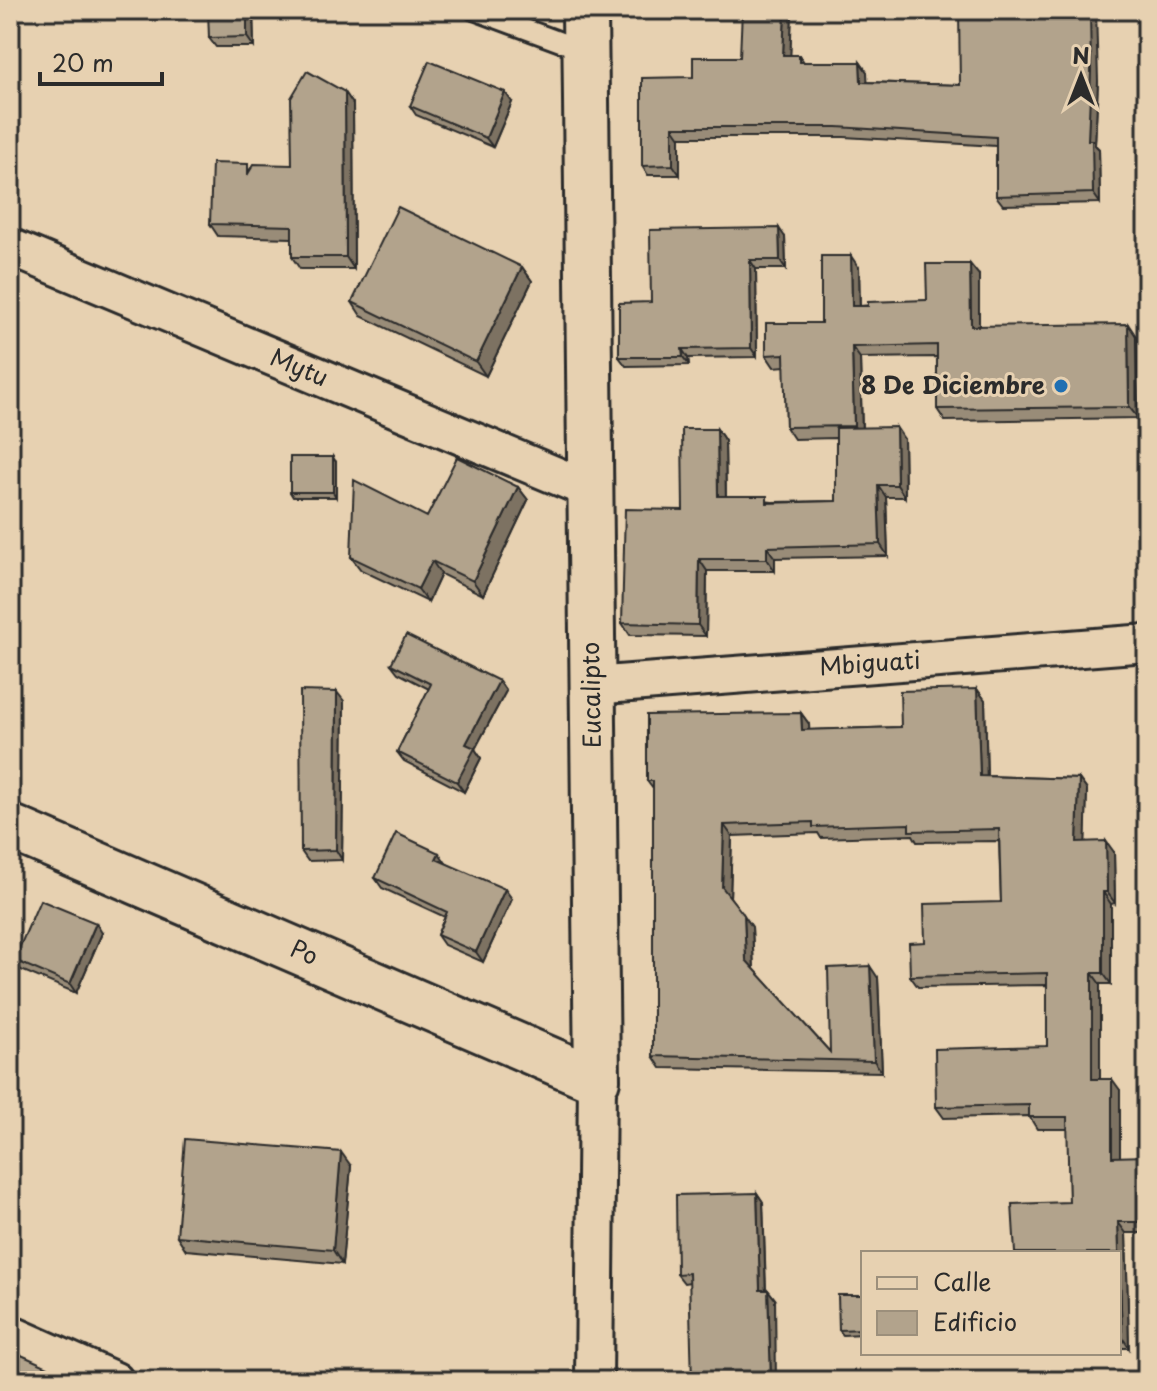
<svg xmlns="http://www.w3.org/2000/svg" width="1157" height="1391" font-family="'Playpen Sans',sans-serif">
<rect width="100%" height="100%" fill="#e7d1b1"/>
<filter id="ink" filterUnits="userSpaceOnUse"><feTurbulence type="fractalNoise" baseFrequency=".0125" numOctaves="2"/><feDisplacementMap in="SourceGraphic" scale="16" xChannelSelector="R" yChannelSelector="G"/><feConvolveMatrix kernelMatrix="1 2 1 2 8 2 1 2 1" color-interpolation-filters="sRGB"/></filter>
<g filter="url(#ink)">
<g fill="none" stroke-linecap="round" stroke-linejoin="round">
<defs>
<path id="service" d="M474 10 585 51"/>
<path id="minor" d="M10 247 588 489
M592 686 1147 643
M10 1334 115 1381
M594 1381 597 1080"/>
<path id="tertiary" d="M10 827 597 1080 585 10"/>
</defs>
<use href="#service" stroke="#2b2b2b" stroke-width="24"/>
<use href="#minor" stroke="#2b2b2b" stroke-width="42"/>
<use href="#tertiary" stroke="#2b2b2b" stroke-width="50"/>
<use href="#service" stroke="#e7d1b1" stroke-width="18"/>
<use href="#minor" stroke="#e7d1b1" stroke-width="36"/>
<use href="#tertiary" stroke="#e7d1b1" stroke-width="44"/>
</g>
<path fill="#998c78" stroke="#2b2b2b" stroke-width="2" d="M253 10 254 47H216L209 38Z
M792 10 790 55H799L804 62H860L867 72V82L960 85 1098 81 1095 145 1099 149 1100 203 1003 205 996 196V146L844 137H680V175H648L642 166 693 77 740 57Z
M512 102 493 147 416 115 410 106Z
M353 104 354 269H300L292 257V238L218 236 210 224 251 168 292 165Z
M785 237 786 269H756L757 357 688 358 689 365 626 366 619 357 651 302Z
M522 267 532 281 486 376 361 316 352 302Z
M859 268 860 306 927 300 979 275V326L1136 336 1138 418 945 421 937 409V357L860 358 862 428 904 439 905 497H886L888 556 775 558V571H707L706 636 630 635 622 623 683 510 717 429 725 441 726 496 772 502 836 501V438L794 439 786 427 785 366 774 367 766 355 821 323Z
M336 462V497H293L290 492Z
M518 487 528 500 483 595 441 574 428 602 361 570 351 557 427 517Z
M391 664 499 681 506 691 475 749 481 758 464 792 404 761 397 752 429 689 398 673Z
M977 689 985 700 987 776 1079 779 1087 790 1085 842 1114 852 1115 903 1111 904V984H1100V1079L1120 1090V1157H1147V1233H1126L1129 1348H1119V1253L1069 1202 1068 1129H1037L1029 1116 944 1118 936 1107 1047 1046V985L918 987 910 976 925 942 1001 902 999 841 917 842 913 835 821 838 818 833 732 836 730 897 752 927 754 969 830 1052 878 978 882 1072 661 1068 653 1056V789L647 781 801 713 809 724V730L901 727Z
M344 701 342 860 308 861 301 851Z
M445 863 512 899 483 962 444 945 437 935 445 917 382 888 375 878Z
M102 933 76 993 21 970 14 960Z
M351 1166 342 1264 186 1250 177 1236Z
M757 1193 763 1202 766 1290H768L775 1299 690 1282 684 1283 677 1274Z
M863 1295V1334L843 1335 839 1330Z"/>
<path fill="#7d7262" stroke="#2b2b2b" stroke-width="2" d="M247 10H253L254 47 247 37Z
M785 10H792L790 65 783 55Z
M1090 10H1096L1098 81 1095 145 1099 149 1100 203 1093 193 1088 140Z
M860 62 867 72 868 92 861 82Z
M345 92 353 104 354 269 346 257Z
M505 92 512 102 493 147 486 138Z
M673 127 680 137V175L673 165Z
M779 228 785 237 786 269 780 260Z
M851 256 859 268 860 318 852 306Z
M750 260 756 269 757 357 751 348Z
M970 264 979 275V338L971 326Z
M522 267 532 281 486 376 476 362Z
M1128 324 1136 336 1138 418 1129 407Z
M852 347 860 358 862 438 854 426Z
M682 349 688 358 689 365 683 357Z
M896 427 904 439 905 497 897 485Z
M717 429 725 441 726 507 718 496Z
M333 457 336 462V497L333 492Z
M878 485 886 497 888 556 880 544Z
M518 487 528 500 483 595 473 581Z
M767 547 775 558V571L767 559Z
M699 559 707 571 706 636 698 625Z
M432 561 441 574 428 602 418 589Z
M499 681 506 691 475 749 481 758 464 792 457 782 466 744Z
M977 689 985 700 987 787 980 776Z
M337 692 344 701 342 860 336 850Z
M801 713 809 724 810 741 802 730Z
M1079 779 1087 790 1085 853 1077 842Z
M724 825 732 836 730 899 722 887Z
M1106 841 1114 852 1115 903 1107 892Z
M439 853 446 863 436 859Z
M505 889 512 899 483 962 476 952Z
M1103 892 1111 904V984L1103 973Z
M744 915 752 927 754 972 746 960Z
M96 923 102 933 76 993 70 984Z
M870 966 878 978 882 1072 874 1061Z
M1092 973 1100 984V1090L1092 1079Z
M1112 1079 1120 1090V1168L1112 1157Z
M341 1152 351 1166 342 1264 333 1250Z
M757 1193 763 1202 766 1299 760 1290Z
M1118 1222 1126 1233 1129 1348 1122 1337Z
M768 1290 775 1299 776 1381H771Z
M48 1367 54 1377 56 1381H52Z"/>
<path fill="#b2a38c" stroke="#2b2b2b" stroke-width="2" d="M208 10H247V37L209 38Z
M742 10H785L783 55H799V62H860L861 82 960 85 959 10H1090L1091 72 1088 140H1092L1093 193 996 196V137L837 127H673V165L642 166V78L693 77V57H740Z
M429 61 505 92 486 138 410 106Z
M307 71 345 92 346 257H292V226L210 224 212 163 248 164V174L254 164 292 165 291 98Z
M398 207 522 267 476 362 352 302Z
M779 228 780 260H750L751 348 682 349 683 357H619V303L651 302 650 230Z
M821 256H851L852 306H868V302L927 300 926 264H970L971 326 1128 324 1129 407 937 409V345L852 347 854 426 786 427 784 354 766 355V323H821Z
M896 427 897 485H878L880 544 767 547V559H699L698 625 622 623 625 509 683 510 682 429H717L718 496H767V503L836 501V428Z
M290 457H333V492H290Z
M457 457 518 487 473 581 432 561 418 589 351 557 354 480 427 517Z
M406 635 499 681 466 744 475 748 457 782 397 752 431 684 391 664Z
M977 689 980 776 1079 779 1077 842 1106 841 1107 892H1103V973H1092V1079H1112V1157L1146 1156 1147 1222H1118L1122 1337H1119V1253H1015L1012 1204 1069 1202 1067 1117H1029V1105L936 1107 935 1049 1047 1046V973L910 976 909 943 925 942 924 904 1001 902 999 829 909 831V824L813 827V822L724 825 722 887 744 915 746 960 830 1052 828 968 870 966 874 1061 653 1056V781H647V715L801 713 802 730 901 727 900 691Z
M300 691 337 692 336 850 301 851Z
M396 833 439 853 436 859 505 889 476 952 437 935 447 912 375 878Z
M40 900 96 923 70 984 14 960Z
M185 1139 341 1152 333 1250 177 1236Z
M757 1193 760 1290H768L771 1381H692L689 1273 677 1274 676 1195Z
M838 1295H863V1329L839 1330Z
M19 1354 48 1367 52 1381H10V1357Z"/>
</g>
<circle fill="#1f6fb2" stroke="#e7d1b1" stroke-width="3" cx="1061" cy="386" r="8"/>
<g text-anchor="middle" stroke-width="6" stroke-linejoin="round" paint-order="stroke">
<g font-size="24" fill="#2b2b2b" stroke="#e7d1b1">
<text transform="translate(299 368) rotate(23)" y="8">Mytu</text>
<text transform="translate(870 664) rotate(-4)" y="8">Mbiguati</text>
<text transform="translate(592 695) rotate(-91)" y="8">Eucalipto</text>
<text transform="translate(304 953) rotate(23)" y="8">Po</text>
</g>
<g font-size="24" font-weight="bold" fill="#2b2b2b" stroke="#e7d1b1" text-anchor="end">
<text x="1045" y="394">8 De Diciembre</text>
</g>
</g>
<rect width="1157" height="1391" fill="none" stroke="#e7d1b1" stroke-width="40"/>
<rect x="20" y="20" width="1117" height="1351" fill="none" stroke="#2b2b2b" stroke-width="3" filter="url(#ink)"/>
<rect x="861" y="1251" width="260" height="104" fill="#e7d1b1" stroke="#9c8f7b" stroke-width="2"/>
<rect x="877" y="1277" width="40" height="12" fill="#e7d1b1" stroke="#9c8f7b" stroke-width="2"/>
<text x="933" y="1291" font-size="24" fill="#2b2b2b">Calle</text>
<rect x="877" y="1311" width="40" height="24" fill="#b2a38c" stroke="#9c8f7b" stroke-width="2"/>
<text x="933" y="1331" font-size="24" fill="#2b2b2b">Edificio</text>
<g transform="translate(1081 76)" stroke="#e7d1b1" stroke-width="6" paint-order="stroke">
<path d="M0-6L14 30L0 20L-14 30Z" fill="#2b2b2b"/>
<text y="-12" font-size="22" font-weight="bold" text-anchor="middle" fill="#2b2b2b">N</text>
</g>
<path d="M40 72v12h122v-12" fill="none" stroke="#2b2b2b" stroke-width="4"/>
<text x="52" y="72" font-size="24" fill="#2b2b2b" stroke="#e7d1b1" stroke-width="6" paint-order="stroke">20 m</text>
</svg>
